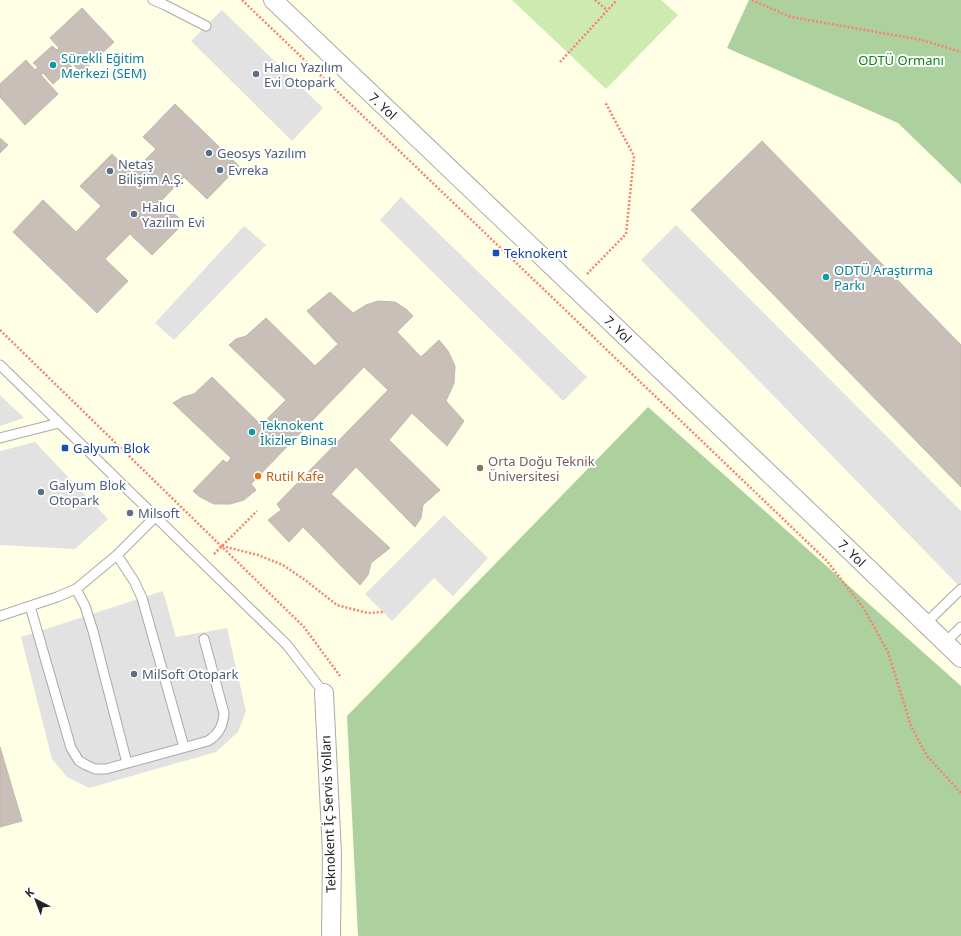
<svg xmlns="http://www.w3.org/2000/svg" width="961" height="936" font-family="'Noto Sans',sans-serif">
<rect width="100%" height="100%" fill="#f2efe9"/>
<path fill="#ffffe5" d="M0 0H961V936H0Z"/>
<path fill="#cdebb0" d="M512 0H661L678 15 606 89Z"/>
<path fill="#add19e" d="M749 0H961V184L898 123 727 48Z
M648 407 961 686V936H358L347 716Z"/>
<path fill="#e2e2e2" d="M222 10 323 108 292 141 191 41Z
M401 197 587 377 563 401 380 220Z
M676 225 961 511V588L641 260Z
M244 226 266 245 174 340 155 323Z
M0 395 24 418 0 426Z
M35 442 108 519 75 549 0 545V451Z
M444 515 488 558 453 596 434 578 392 621 365 594Z
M163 591 176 637 227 628 246 711 238 732 216 752 89 788 67 777 52 759 21 637Z"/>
<path fill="#c7bfb8" stroke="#c4b6ab" d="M82 8 114 42 81 73 64 54 62 56 72 67 53 84 43 73 41 75 58 94 25 125 0 97V84L26 60 35 70 38 67 33 63 52 46 57 50 59 48 50 38Z
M175 104 239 166 207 199 184 177 161 201 184 223 152 255 130 234 105 259 128 281 97 313 13 232 43 200 76 232 101 206 80 186 112 154 132 173 156 149 143 137Z
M0 138 8 145 0 153Z
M762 141 961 345V487L691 210Z
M330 292 353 313 366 305 378 301 395 302 406 309 413 316 397 332 421 357 439 340 448 351 455 366 454 383 446 401 464 421 447 446 412 413 389 440 440 490 423 505 421 518 415 527 356 467 331 494 390 548 371 563 368 575 360 585 303 527 289 542 268 520 281 510 277 504 388 390 364 367 251 484 256 490 244 500 230 504H214L200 497 193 491 223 460 227 463 231 458 173 403 183 397 194 394 212 377 261 425 286 400 229 345 236 339 246 336 266 318 315 366 338 344 307 311Z
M0 747 22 821 0 827Z"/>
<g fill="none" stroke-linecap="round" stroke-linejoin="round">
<defs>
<path id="service" d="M153 0 165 5 206 26
M0 365 287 645 324 693
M0 438 59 423
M117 555 134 581 142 598 184 747
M76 589 85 606 93 631 127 763
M30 606 71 748 79 761 86 765 95 769H106L208 741C219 734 223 726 224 713L204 639
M0 616 57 597 76 589 117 555 155 517
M925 624 961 589
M945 643 961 627"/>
<path id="minor" d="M273 0 843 544 961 658
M324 693 332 853 331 936"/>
</defs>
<use href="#service" stroke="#a9a9a9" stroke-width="11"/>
<use href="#minor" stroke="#a9a9a9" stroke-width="20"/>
<path stroke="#fa8072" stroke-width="2.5" stroke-dasharray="2 2" stroke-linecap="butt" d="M242 0 827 561 864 609 888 652 911 726 927 756 961 793
M595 0 607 10
M752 0 791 17 922 40 961 52
M560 62 617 0
M587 274 626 234 634 156 605 102
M0 330 304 627 340 676
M222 546 258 555 283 565 305 580 337 605 368 613 383 612
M214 554 257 511"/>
<use href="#service" stroke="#fff" stroke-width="9"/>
<use href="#minor" stroke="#fff" stroke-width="18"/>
</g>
<g fill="#0f9aa8" stroke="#fff" stroke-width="1.5">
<circle cx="53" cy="65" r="4"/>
<circle cx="826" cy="277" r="4"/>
<circle cx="252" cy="432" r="4"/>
</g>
<g fill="#5c6f8a" stroke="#fff" stroke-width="1.5">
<circle cx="256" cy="74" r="4"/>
<circle cx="209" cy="153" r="4"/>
<circle cx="220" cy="170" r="4"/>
<circle cx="110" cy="171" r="4"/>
<circle cx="134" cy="214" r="4"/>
<circle cx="41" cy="492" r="4"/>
<circle cx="130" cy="513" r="4"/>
<circle cx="134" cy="674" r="4"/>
</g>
<g fill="#1a4fb4" stroke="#fff" stroke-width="1.5">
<rect x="492" y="249" width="8" height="8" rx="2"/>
<rect x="61" y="444" width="8" height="8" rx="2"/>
</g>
<circle fill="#8d6e63" stroke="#fff" stroke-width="1.5" cx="480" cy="468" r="4"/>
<circle fill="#e8710a" stroke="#fff" stroke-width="1.5" cx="258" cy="476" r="4"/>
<g text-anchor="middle" stroke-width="4" stroke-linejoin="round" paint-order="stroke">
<g font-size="13" fill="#0d838f" stroke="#fff" text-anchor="start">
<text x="61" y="63">Sürekli Eğitim<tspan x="61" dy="15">Merkezi (SEM)</tspan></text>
<text x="834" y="275">ODTÜ Araştırma<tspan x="834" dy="15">Parkı</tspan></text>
<text x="260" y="430">Teknokent<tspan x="260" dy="15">İkizler Binası</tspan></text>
</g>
<g font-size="13" fill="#0c8416" stroke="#fff">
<text x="901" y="65">ODTÜ Ormanı</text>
</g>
<g font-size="13" fill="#4e5e75" stroke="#fff" text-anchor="start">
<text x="264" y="72">Halıcı Yazılım<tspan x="264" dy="15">Evi Otopark</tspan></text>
<text x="217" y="158">Geosys Yazılım</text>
<text x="118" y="169">Netaş<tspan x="118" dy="15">Bilişim A.Ş.</tspan></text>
<text x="228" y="175">Evreka</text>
<text x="142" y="212">Halıcı<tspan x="142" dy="15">Yazılım Evi</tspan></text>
<text x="49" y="490">Galyum Blok<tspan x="49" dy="15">Otopark</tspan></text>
<text x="138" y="518">Milsoft</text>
<text x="142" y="679">MilSoft Otopark</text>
</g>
<g font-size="13" fill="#222" stroke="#fff">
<text transform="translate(383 106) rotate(43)" y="5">7. Yol</text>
<text transform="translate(618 329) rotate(44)" y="5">7. Yol</text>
<text transform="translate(852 553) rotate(44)" y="5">7. Yol</text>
<text transform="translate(328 814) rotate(-92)" y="5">Teknokent İç Servis Yolları</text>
</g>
<g font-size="13" fill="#164399" stroke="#fff" text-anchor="start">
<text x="504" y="258">Teknokent</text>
<text x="73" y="453">Galyum Blok</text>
</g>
<g font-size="13" fill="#785e54" stroke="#fff" text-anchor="start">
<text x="488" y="466">Orta Doğu Teknik<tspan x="488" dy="15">Üniversitesi</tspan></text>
</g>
<g font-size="13" fill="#c56008" stroke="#fff" text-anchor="start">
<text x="266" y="481">Rutil Kafe</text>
</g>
</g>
<g transform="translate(36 900) rotate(318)" stroke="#ffffff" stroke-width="3" paint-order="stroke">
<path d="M0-3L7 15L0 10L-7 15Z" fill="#222222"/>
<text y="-6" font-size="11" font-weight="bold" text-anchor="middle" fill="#222222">K</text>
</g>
</svg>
